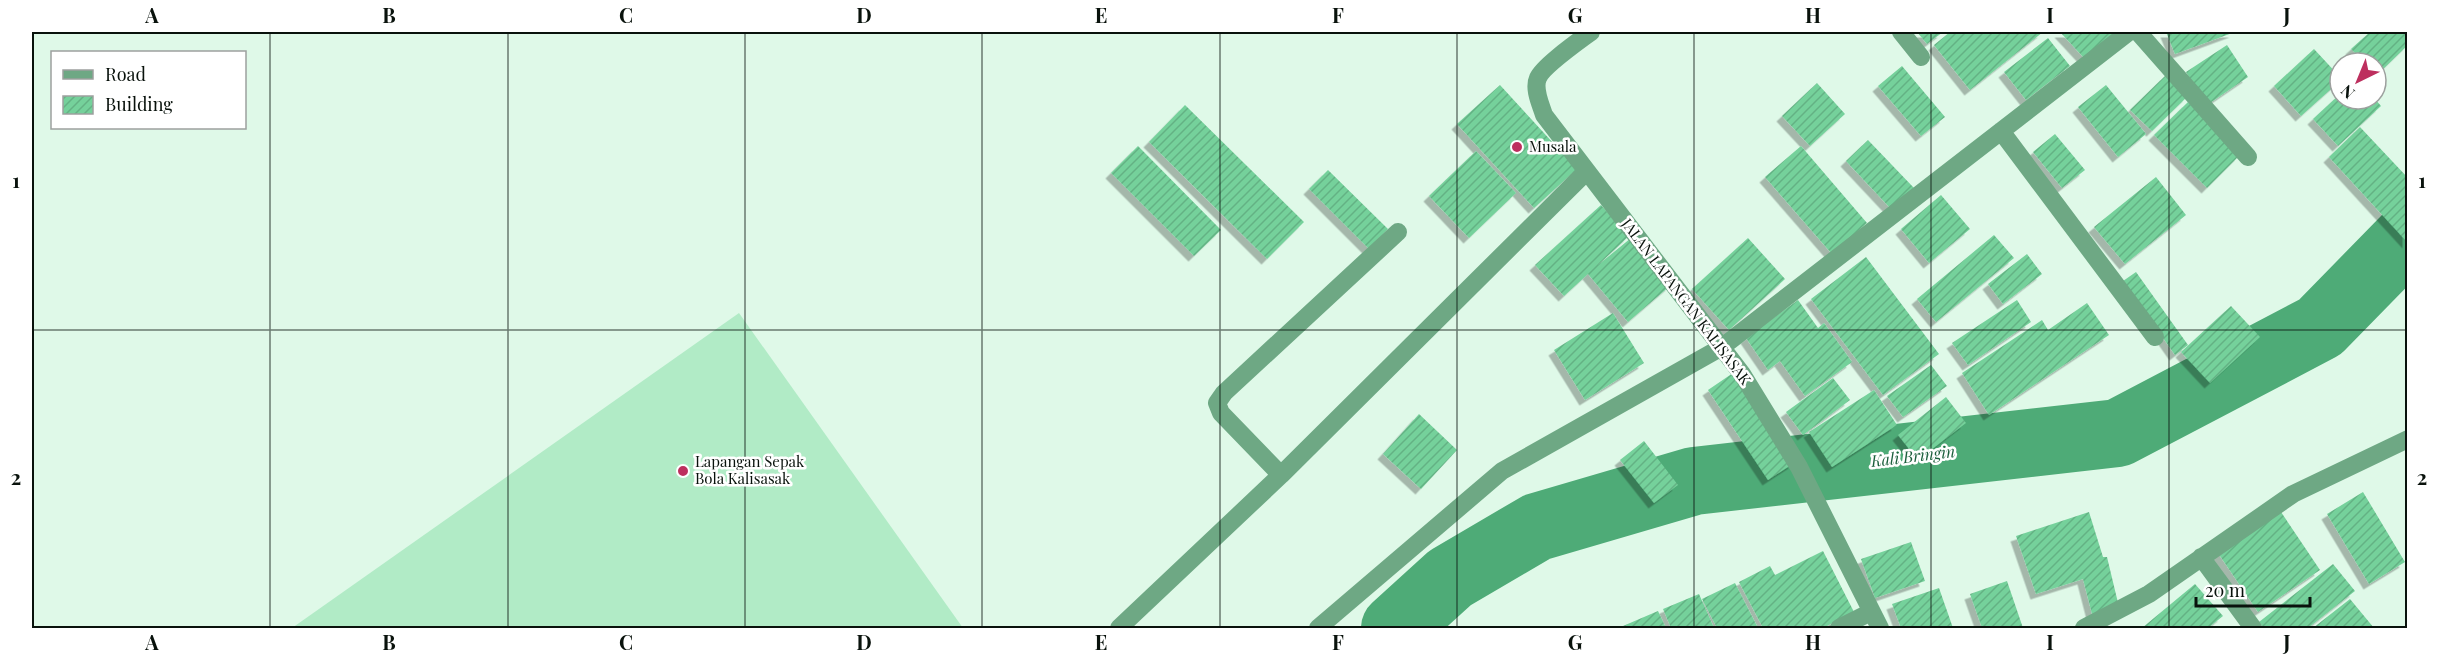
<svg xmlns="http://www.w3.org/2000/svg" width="2439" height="660" font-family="'Playfair Display',serif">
<defs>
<pattern id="building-hatch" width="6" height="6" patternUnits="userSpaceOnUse" patternTransform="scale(1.5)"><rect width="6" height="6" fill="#75d19b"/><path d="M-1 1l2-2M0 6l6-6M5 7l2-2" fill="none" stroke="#64b284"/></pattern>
<filter id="shadow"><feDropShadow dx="-5.5" dy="5.5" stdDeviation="0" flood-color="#0004"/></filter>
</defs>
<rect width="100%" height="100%" fill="#dff9e8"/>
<path fill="#b1ebc6" d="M739 313 963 628H292Z"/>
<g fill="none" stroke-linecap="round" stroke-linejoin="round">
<path stroke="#4eab77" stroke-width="68" d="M1395 628 1450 578 1537 527 1694 481 2118 433 2320 327 2408 237"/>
</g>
<path fill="url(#building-hatch)" filter="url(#shadow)" d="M1917 32H1943L1927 44Z
M1950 32H2043L1970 90 1934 45Z
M2060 32H2116L2085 59Z
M2166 32H2235L2175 54Z
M2370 32H2408V45L2376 76V63H2365L2351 49Z
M2048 38 2070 66 2026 100 2004 72Z
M2227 45 2248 77 2207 105 2186 72Z
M2314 49 2340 77V81L2301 116 2274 86Z
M1902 66 1945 117 1921 136 1878 86Z
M2166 75 2188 96 2152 131 2130 110Z
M1817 83 1845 114 1810 146 1782 116Z
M1500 85 1577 169 1534 208 1457 124Z
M2106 85 2146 134 2118 157 2078 107Z
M2340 94V99H2375L2381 106 2338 146 2313 119Z
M2188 102 2240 155 2207 188 2154 135Z
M1185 105 1304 222 1267 259 1149 142Z
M2360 127 2408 178V243L2329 157Z
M2055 134 2085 170 2062 188 2033 152Z
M1868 140 1914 188 1892 210 1846 161Z
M1138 146 1221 230 1194 256 1111 173Z
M1801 146 1867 223 1832 254 1765 177Z
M1476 151 1516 193 1469 238 1429 196Z
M1328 170 1388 229 1369 249 1309 189Z
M2156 177 2186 215 2125 264 2094 227Z
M1941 195 1970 229 1929 263 1901 229Z
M1601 205 1629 236 1598 265 1631 238 1671 285 1628 322 1588 274 1564 296 1535 265Z
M1994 235 2014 258 1936 322 1917 299Z
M1748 238 1785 279 1729 330 1692 289Z
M2027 254 2042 274 2003 304 1988 284Z
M1866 257 1939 354 1883 395 1811 299Z
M2136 272 2188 345 2175 355 2123 281Z
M1798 300 1818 328 1824 323 1852 362 1805 396 1780 361 1768 370 1746 338Z
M2017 300 2031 322 1968 365 1952 343Z
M2087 303 2109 335 1989 415 1962 373 2042 320 2048 330Z
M2231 306 2260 337 2210 383 2181 352Z
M1613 313 1644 363 1585 400 1554 350Z
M1931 365 1947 386 1903 417 1887 396Z
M1733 373 1794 463 1768 480 1708 390Z
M1833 378 1850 400 1803 435 1786 412Z
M1874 390 1897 425 1832 467 1809 432Z
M1946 397 1966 423 1918 460 1898 435Z
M1419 414 1457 450 1421 489 1383 454Z
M1644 441 1678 485 1654 503 1620 460Z
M2363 492 2405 562 2369 584 2327 514Z
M2279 509 2320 570 2258 612 2216 550Z
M2089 512 2103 557H2107L2119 607 2092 614 2083 579 2036 594 2016 536Z
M1911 542 1925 581 1875 598 1861 559Z
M1823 551 1854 612 1823 628H1763L1739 582 1770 566 1775 575Z
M2333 564 2355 591 2308 628H2264L2259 622Z
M2007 581 2023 628H1982L1970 594Z
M1735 583 1758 628H1717L1702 599Z
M2195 584 2223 616 2208 628H2142Z
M1939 588 1953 628H1901L1892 604Z
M1699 594 1714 628H1671L1663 609Z
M2350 599 2374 628H2313Z
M1658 611 1666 628H1624L1623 626Z"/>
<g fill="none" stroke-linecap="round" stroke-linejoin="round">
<path stroke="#6ea884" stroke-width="18" d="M1591 32C1579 41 1543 66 1538 78 1533 89 1541 105 1544 115L1742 374 1799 467 1880 628
M1901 32 1921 57
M2138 32 2248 157
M2001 131 2155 337
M1281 475 1221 413 1217 403 1224 393 1398 232
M2201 557 2253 628
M1119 628 1281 475 1586 172
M1318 628 1502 471 1722 347 2129 32
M1839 628 1871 612
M2084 628 2149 594 2293 494 2408 439"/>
</g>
<path fill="none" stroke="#09120c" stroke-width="1.5" stroke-opacity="0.55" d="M270 32V628M508 32V628M745 32V628M982 32V628M1220 32V628M1457 32V628M1694 32V628M1931 32V628M2169 32V628M32 330H2408"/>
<g fill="#bd2f5e" stroke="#fff" stroke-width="2">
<circle cx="1517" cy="147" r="6"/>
<circle cx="683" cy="471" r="6"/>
</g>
<g text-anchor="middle" stroke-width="5" stroke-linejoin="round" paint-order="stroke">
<g font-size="15" fill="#09120c" stroke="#fff" text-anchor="start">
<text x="1529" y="152">Musala</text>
<text x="695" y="467">Lapangan Sepak<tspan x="695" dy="17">Bola Kalisasak</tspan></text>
</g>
<g font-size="15" fill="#09120c" stroke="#fff">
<text transform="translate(1686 302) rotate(53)" y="5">JALAN LAPANGAN KALISASAK</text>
</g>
<g font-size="16" font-style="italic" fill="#1b5f3c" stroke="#fff">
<text transform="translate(1913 456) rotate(-7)" y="6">Kali Bringin</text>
</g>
</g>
<rect width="2439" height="660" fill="none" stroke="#ffffff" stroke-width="66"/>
<rect x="51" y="51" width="195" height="78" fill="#ffffff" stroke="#9da09e" stroke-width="1.5"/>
<rect x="63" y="70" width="30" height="9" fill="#6ea884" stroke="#9da09e" stroke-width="1.5"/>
<text x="105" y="81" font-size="18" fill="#09120c">Road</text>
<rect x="63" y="96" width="30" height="18" fill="url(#building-hatch)" stroke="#9da09e" stroke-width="1.5"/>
<text x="105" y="111" font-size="18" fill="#09120c">Building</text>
<g transform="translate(2358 81) rotate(223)"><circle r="28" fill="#ffffff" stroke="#9da09e" stroke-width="1.5"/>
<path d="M0-4.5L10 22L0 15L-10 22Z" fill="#bd2f5e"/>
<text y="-9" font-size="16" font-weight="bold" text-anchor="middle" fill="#09120c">N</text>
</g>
<path d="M2196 597v9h114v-9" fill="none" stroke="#09120c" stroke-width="3"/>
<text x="2205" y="597" font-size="18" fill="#09120c" stroke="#ffffff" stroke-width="4.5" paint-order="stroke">20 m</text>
<rect x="33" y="33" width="2373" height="594" fill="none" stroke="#09120c" stroke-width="2"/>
<g font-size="20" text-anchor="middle" font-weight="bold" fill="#09120c">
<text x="152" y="23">A</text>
<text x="389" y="23">B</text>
<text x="626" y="23">C</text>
<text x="864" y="23">D</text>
<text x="1101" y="23">E</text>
<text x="1338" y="23">F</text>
<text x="1575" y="23">G</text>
<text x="1813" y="23">H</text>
<text x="2050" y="23">I</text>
<text x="2287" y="23">J</text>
<text x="16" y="188">1</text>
<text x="2422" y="188">1</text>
<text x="16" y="485">2</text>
<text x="2422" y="485">2</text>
<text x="152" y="650">A</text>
<text x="389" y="650">B</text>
<text x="626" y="650">C</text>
<text x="864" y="650">D</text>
<text x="1101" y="650">E</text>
<text x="1338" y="650">F</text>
<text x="1575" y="650">G</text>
<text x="1813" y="650">H</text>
<text x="2050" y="650">I</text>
<text x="2287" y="650">J</text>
</g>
</svg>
